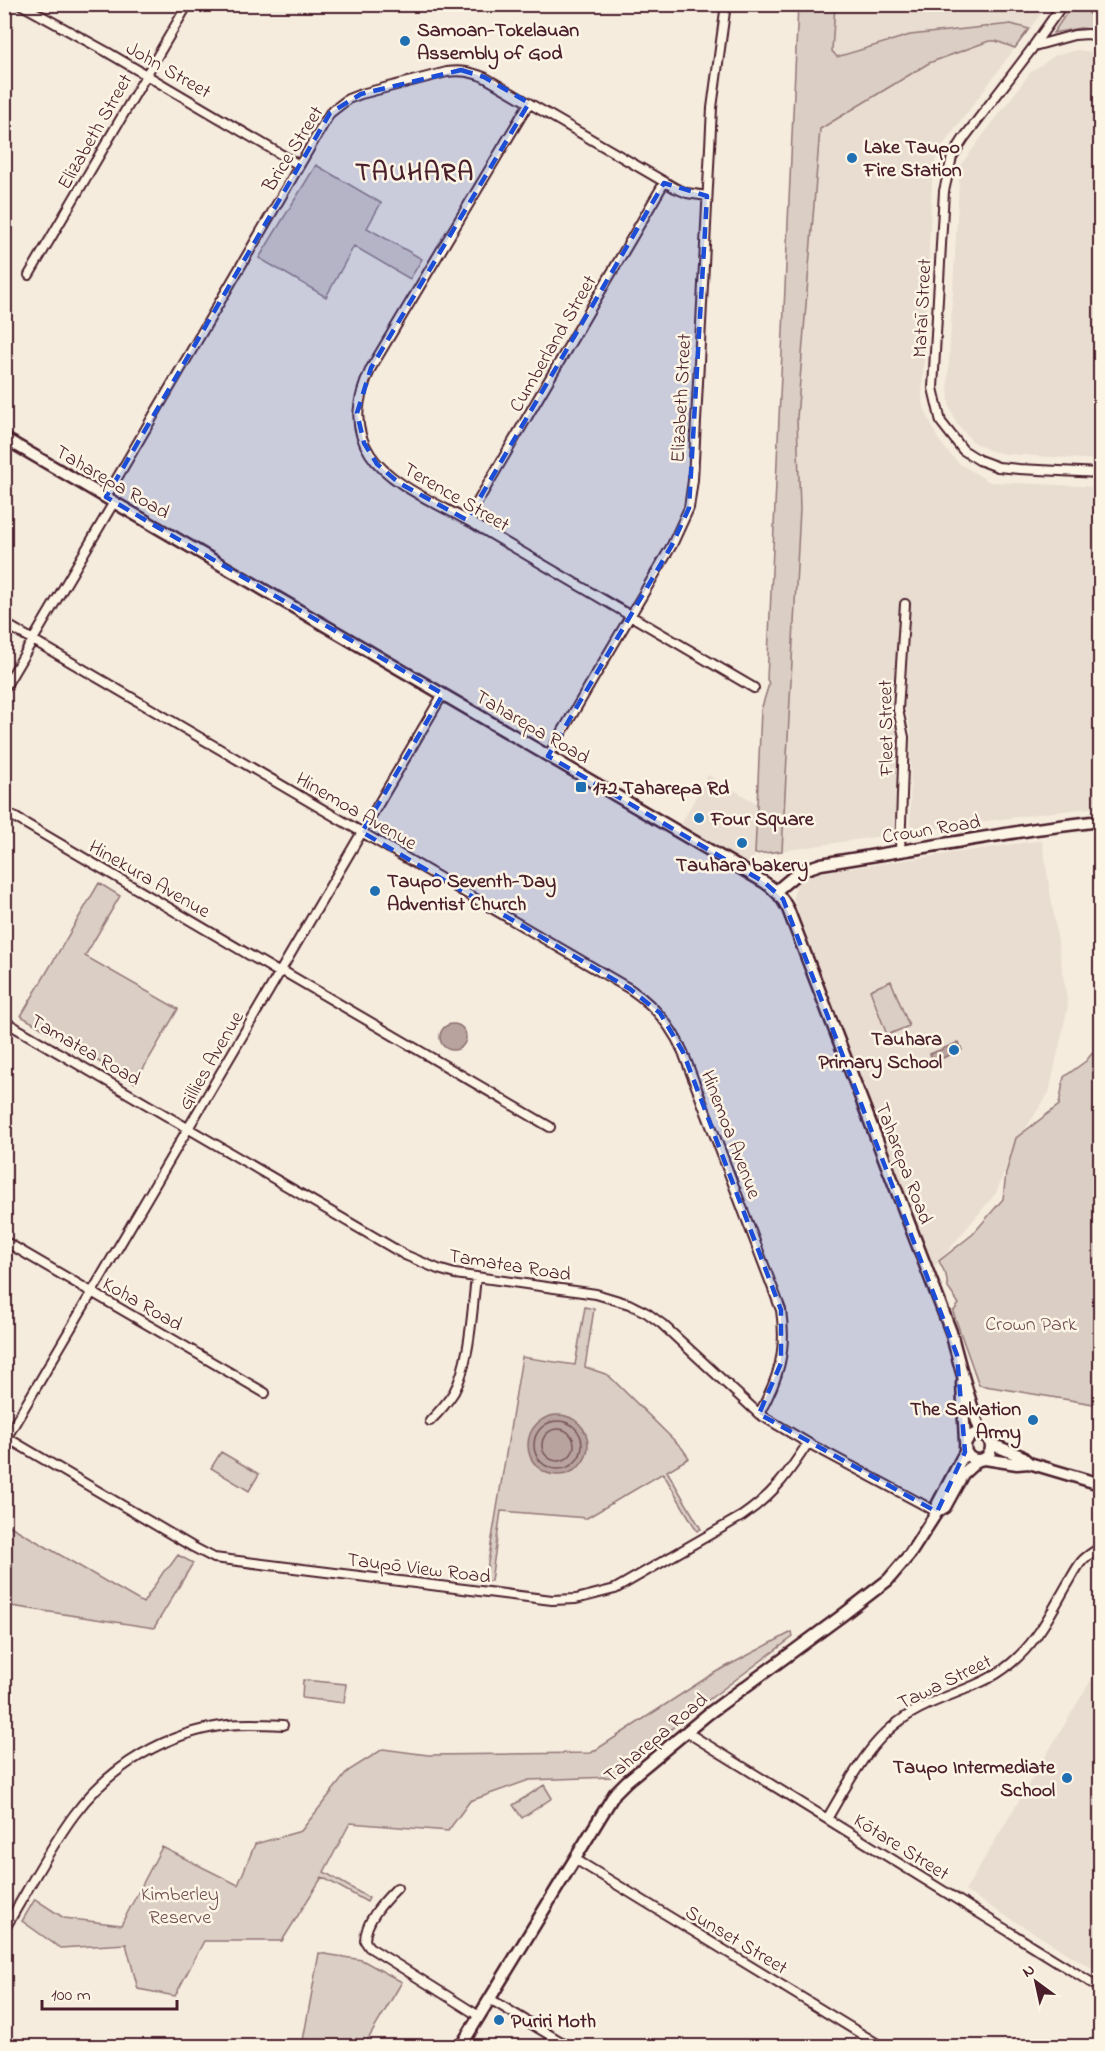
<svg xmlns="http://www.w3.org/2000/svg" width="1105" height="2051" font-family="'Indie Flower',sans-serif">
<rect width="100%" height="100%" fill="#f5ecde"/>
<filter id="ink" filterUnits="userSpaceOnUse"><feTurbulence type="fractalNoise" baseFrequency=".0167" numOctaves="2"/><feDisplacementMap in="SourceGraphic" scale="12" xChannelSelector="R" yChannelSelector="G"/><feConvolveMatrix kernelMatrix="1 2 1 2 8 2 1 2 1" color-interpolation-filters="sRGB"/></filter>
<g filter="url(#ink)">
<path fill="#e8ddd0" d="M835 5H1048L1029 29 1011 24 910 35 837 57 832 51Z
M988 41H995L1015 48 941 148 935 162 932 182 922 398 925 410 938 439 948 452 960 464 990 482 1100 487V807L1044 813 910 832 911 730 905 708 910 602 901 601 892 711 898 738 894 834 782 851 800 509 797 418 820 129 929 63Z
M1077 50 1100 53V460L1006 454 991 451 974 443 957 424 949 405 948 378 960 166 1030 73 1056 55Z
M708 775 756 803 755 854 750 866 681 824Z
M1042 840 1068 1006 1049 1093 1016 1143 996 1193 931 1271 798 911 793 897 796 886 801 880 811 874Z
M1100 1665V1973L965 1891Z"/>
<path fill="#dbcec4" stroke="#927678" stroke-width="1.5" d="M798 5H835L832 51 837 57 910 35 1011 24 1029 29 1015 48 996 41H989L929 63 820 129 797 418 800 509 782 851 755 854 761 710 769 684 767 679Z
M1072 5H1084L1100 30 1080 28 1053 33Z
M316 165 381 203 367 228 422 259 410 279 354 246 326 297 259 258Z
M99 883 120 896 85 956 178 1009 135 1083 21 1016Z
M891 981 909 1026 887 1035 870 990Z
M1098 1046 1100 1056V1405L979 1385 953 1312 959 1304 948 1288 946 1275 939 1261 973 1234 1003 1199 1006 1173 1016 1138 1059 1105 1064 1077 1086 1061Z
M585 1307 594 1309 585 1367 608 1375 682 1448 689 1458 667 1471 701 1529 697 1531 663 1473 587 1518 501 1511 491 1581H485L522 1357 575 1365Z
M221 1452 259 1474 249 1491 211 1468Z
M5 1523 143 1603 164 1571 170 1566 178 1555 193 1563 154 1628 5 1605Z
M792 1632 793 1637 692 1712 612 1777 529 1780 470 1801 448 1831 350 1823 324 1872 369 1898 367 1902 322 1877 282 1941H204L175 1996 138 1989 126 1944 60 1948 22 1921 35 1899 64 1918 121 1925 162 1847 238 1885 255 1844 301 1831 348 1771 383 1749 428 1755 591 1753 714 1673Z
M303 1680 346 1684 344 1703 302 1698Z
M544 1785 552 1798 522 1818 513 1805Z
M319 1953 362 1960 402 1982 364 2046H302Z"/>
<path fill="#b8a39e" stroke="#8c6e70" stroke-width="1.5" d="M440 1037a13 13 0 1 1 26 0a13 13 0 1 1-26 0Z
M959 1042 962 1050 933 1062 930 1054Z
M528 1445a30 30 0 1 1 60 0a30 30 0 1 1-60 0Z"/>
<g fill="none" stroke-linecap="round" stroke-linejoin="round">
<path stroke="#765459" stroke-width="1.5" d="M534 1445a24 24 0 1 1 48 0a24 24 0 1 1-48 0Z
M542 1445a16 16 0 1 1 32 0a16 16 0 1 1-32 0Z"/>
<defs>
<path id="street" d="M20 4 107 52 299 165
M1100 37 1088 34 1074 35 1034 46 964 138 952 157 944 191 933 388 941 422 963 450 979 460 998 467 1019 469 1100 473
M1034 45 1063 4
M529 103 371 368C358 396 351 425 370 454 390 486 446 507 479 527 570 581 662 634 754 688
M29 275 188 4
M106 497 330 113 348 99 361 94 447 72C461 70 471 72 484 77L675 188 687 193 707 196
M467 520 664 183
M4 623 630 989C654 1005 671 1025 683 1052L781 1310C787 1351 779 1378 759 1414
M4 689 114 502
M548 756 672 545 689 508 693 480 712 108 726 4
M4 811 280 973
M900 852 904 737 898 710 905 604
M281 970 550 1127
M4 1021 405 1255 438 1269 455 1274 596 1294 629 1304 647 1313 662 1324 759 1414 808 1443 937 1512
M4 1241 265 1393
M430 1421C439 1412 447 1403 454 1392 470 1363 472 1311 476 1277
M4 1436 193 1547 214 1558 552 1600 576 1599 615 1589 742 1516C773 1495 788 1474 808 1443
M4 1442 443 694
M688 1731 693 1736 1100 1988
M827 1819C854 1773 875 1728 927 1705 961 1689 991 1684 1019 1656 1040 1636 1053 1609 1067 1585 1072 1577 1076 1568 1082 1561 1086 1556 1094 1552 1100 1547
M575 1859 881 2046
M397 1888C384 1901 365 1921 365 1941L369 1947 479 2016
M4 1930C27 1892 48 1850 74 1815 110 1766 167 1732 228 1725 246 1723 265 1724 283 1725
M490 1999 568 2046"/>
<path id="secondary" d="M1094 4 1100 17
M4 438 764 882C775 889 782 897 788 909L951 1332C960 1367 969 1401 982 1435
M776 891 800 871 821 864 1036 829 1100 821
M962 1383 965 1442
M965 1447a13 13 0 1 1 26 0a13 13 0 1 1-26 0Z
M991 1444 1021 1456 1029 1463 1100 1484
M985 1459 1017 1464 1029 1463
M937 1512 938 1503 965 1452
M461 2046 615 1793 627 1781 708 1714 840 1617 888 1580 910 1554 937 1512 945 1507 963 1474 977 1461"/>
</defs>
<use href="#street" stroke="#4a1f2b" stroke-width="12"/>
<use href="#secondary" stroke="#4a1f2b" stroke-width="15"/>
<use href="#street" stroke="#fcf5e5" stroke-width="8"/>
<use href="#secondary" stroke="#fcf5e5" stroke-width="10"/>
</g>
</g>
<path fill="#1d4ed8" fill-opacity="0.2" stroke="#1d4ed8" stroke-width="4.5" stroke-dasharray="12 8" stroke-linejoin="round" d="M461 70 484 77 529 103 371 368 357 413 364 443 377 464 399 483 467 520 664 183 707 196 689 508 672 545 548 756 764 882 783 899 957 1355 965 1452 937 1512 759 1414 781 1363V1310L683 1052 660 1013 630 989 362 832 443 694 106 497 330 113 361 94Z"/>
<g fill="#1f6fb2" stroke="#fcf5e5" stroke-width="2">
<circle cx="405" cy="41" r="6"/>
<circle cx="852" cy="158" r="6"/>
<rect x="575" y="781" width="12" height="12" rx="3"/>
<circle cx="699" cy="818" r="6"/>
<circle cx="742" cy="843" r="6"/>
<circle cx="375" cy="891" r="6"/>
<circle cx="954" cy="1050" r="6"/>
<circle cx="1033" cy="1420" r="6"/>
<circle cx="1067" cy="1778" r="6"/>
<circle cx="499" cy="2020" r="6"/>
</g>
<g text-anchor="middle" stroke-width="5" stroke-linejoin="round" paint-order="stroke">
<g font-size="20" font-weight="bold" fill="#4a1f2b" stroke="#fcf5e5" text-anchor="start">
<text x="417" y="36">Samoan-Tokelauan<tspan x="417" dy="23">Assembly of God</tspan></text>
<text x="864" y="153">Lake Taupo<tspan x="864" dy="23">Fire Station</tspan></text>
<text x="593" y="794">172 Taharepa Rd</text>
<text x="711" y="825">Four Square</text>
<text x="742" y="871" text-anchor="middle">Tauhara bakery</text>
<text x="387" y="887">Taupo Seventh-Day<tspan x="387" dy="23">Adventist Church</tspan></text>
<text x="942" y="1045" text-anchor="end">Tauhara<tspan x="942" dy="23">Primary School</tspan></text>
<text x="1021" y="1415" text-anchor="end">The Salvation<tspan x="1021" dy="23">Army</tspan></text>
<text x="1055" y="1773" text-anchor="end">Taupo Intermediate<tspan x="1055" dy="23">School</tspan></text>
<text x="511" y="2027">Puriri Moth</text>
</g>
<g font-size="20" fill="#4a1f2b" stroke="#fcf5e5">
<text transform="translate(169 69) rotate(30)" y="7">John Street</text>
<text transform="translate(94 131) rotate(-60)" y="7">Elizabeth Street</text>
<text transform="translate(292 148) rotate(-58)" y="7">Brice Street</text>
<text transform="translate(921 308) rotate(-87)" y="7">Mataī Street</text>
<text transform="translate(552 343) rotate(-60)" y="7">Cumberland Street</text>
<text transform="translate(680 398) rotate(-87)" y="7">Elizabeth Street</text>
<text transform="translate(113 481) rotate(30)" y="7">Taharepa Road</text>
<text transform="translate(457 496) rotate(30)" y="7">Terence Street</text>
<text transform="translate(533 726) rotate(30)" y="7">Taharepa Road</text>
<text transform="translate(885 728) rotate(-91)" y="7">Fleet Street</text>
<text transform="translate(357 810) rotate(30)" y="7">Hinemoa Avenue</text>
<text transform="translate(931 828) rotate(-9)" y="7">Crown Road</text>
<text transform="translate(150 878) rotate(30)" y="7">Hinekura Avenue</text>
<text transform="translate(86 1049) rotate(30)" y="7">Tamatea Road</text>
<text transform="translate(210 1060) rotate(-60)" y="7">Gillies Avenue</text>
<text transform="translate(732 1134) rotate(69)" y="7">Hinemoa Avenue</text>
<text transform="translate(905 1163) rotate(69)" y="7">Taharepa Road</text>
<text transform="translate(510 1264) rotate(9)" y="7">Tamatea Road</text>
<text transform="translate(143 1303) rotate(30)" y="7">Koha Road</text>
<text transform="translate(419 1567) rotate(7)" y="7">Taupō View Road</text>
<text transform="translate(944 1681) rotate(-26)" y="7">Tawa Street</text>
<text transform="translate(655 1737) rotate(-40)" y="7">Taharepa Road</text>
<text transform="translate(902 1846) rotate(32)" y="7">Kōtare Street</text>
<text transform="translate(737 1939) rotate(31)" y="7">Sunset Street</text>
</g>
<g font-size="20" fill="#6e4b51" stroke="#fcf5e5">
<text x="1031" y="1330">Crown Park</text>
<text x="180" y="1900">Kimberley<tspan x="180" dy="23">Reserve</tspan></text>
</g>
<g font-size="26" font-weight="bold" letter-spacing="1.5" fill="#4a1f2b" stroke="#fcf5e5">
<text x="415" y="180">TAUHARA</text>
</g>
</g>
<rect width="1105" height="2051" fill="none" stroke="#fcf5e5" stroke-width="24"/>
<rect x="12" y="12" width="1081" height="2027" fill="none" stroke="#4a1f2b" stroke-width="2" filter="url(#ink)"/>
<g transform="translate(1036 1982) rotate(327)" stroke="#fcf5e5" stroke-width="4.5" paint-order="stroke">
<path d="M0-4.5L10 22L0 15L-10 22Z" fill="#4a1f2b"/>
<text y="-9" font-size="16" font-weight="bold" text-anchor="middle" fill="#4a1f2b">N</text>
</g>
<path d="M42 2000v9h135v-9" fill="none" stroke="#4a1f2b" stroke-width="3"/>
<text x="51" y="2000" font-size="18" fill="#4a1f2b" stroke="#fcf5e5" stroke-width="4.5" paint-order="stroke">100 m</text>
</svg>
